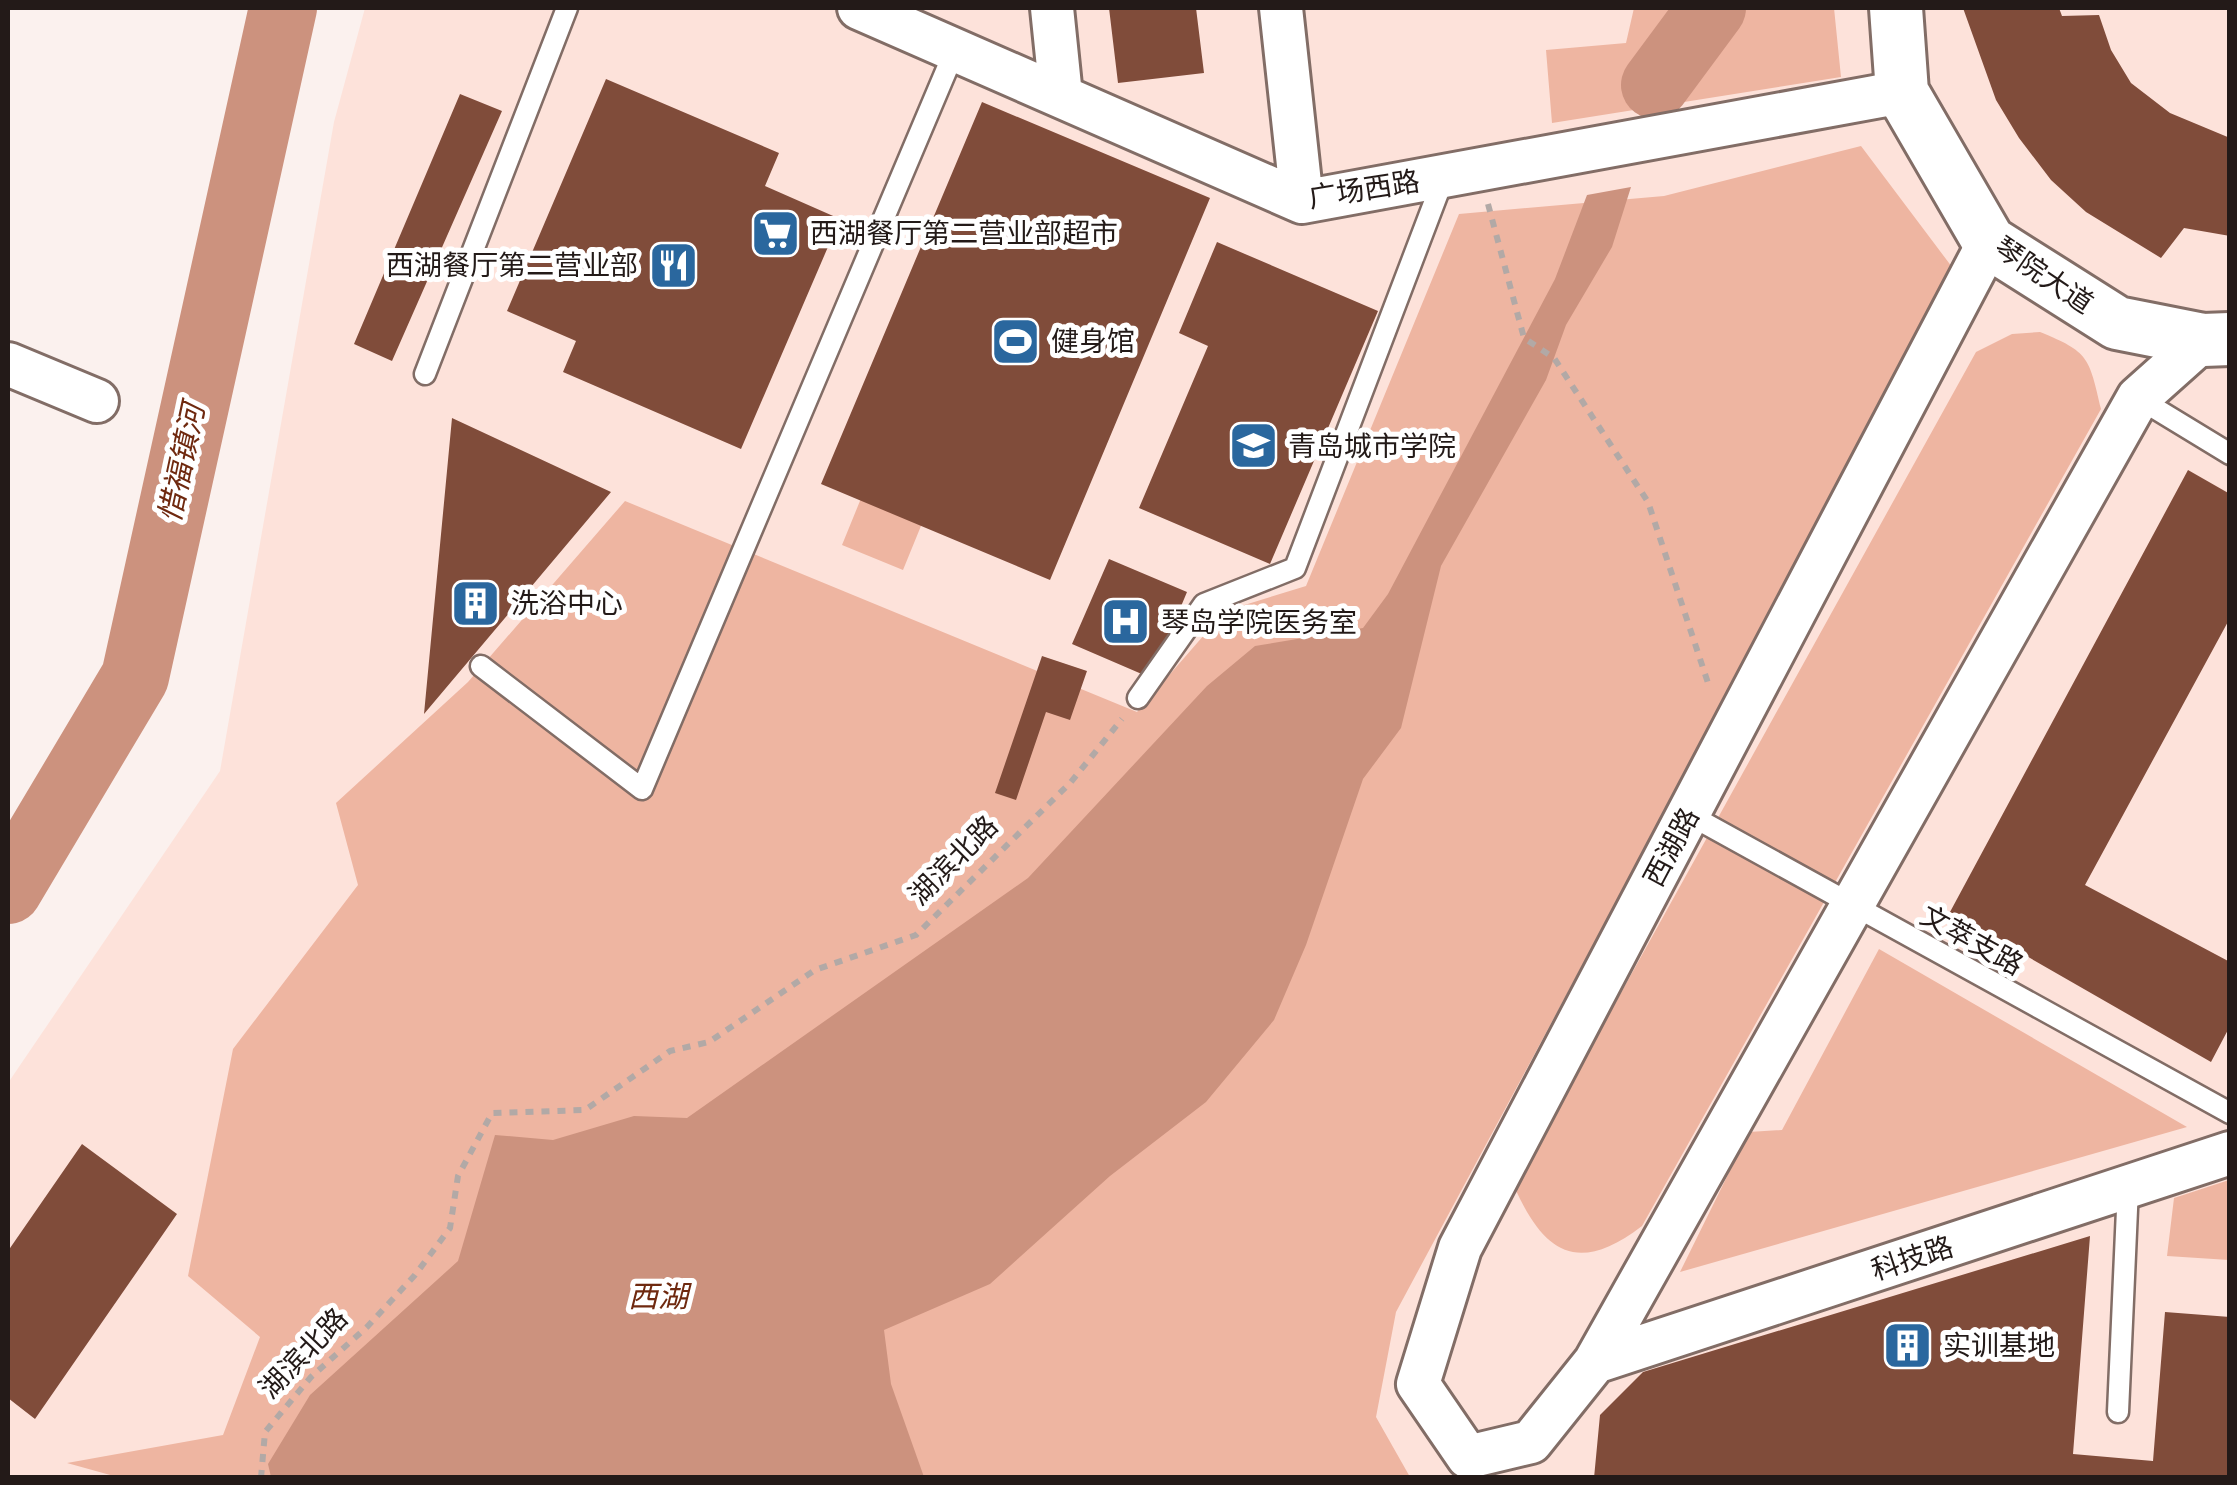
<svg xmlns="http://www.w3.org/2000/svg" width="2237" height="1485" font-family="'Sofia Sans Condensed','Noto Sans SC',sans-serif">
<rect width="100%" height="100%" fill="#fbf1ee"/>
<path fill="#fde2da" d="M365 8H2229V1477L8 1478V1083L220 771 334 122Z"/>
<path fill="#eeb5a1" d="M1634 8H1834L1841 77 1552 123 1546 50 1626 43Z
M1861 146 1955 271 1396 1312 1376 1417 1410 1477 121 1478 67 1463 223 1435 260 1337 188 1276 233 1049 358 885 336 803 468 682 625 501 1137 712 1225 611 1306 586 1459 214 1664 196Z
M2040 332C2089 352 2089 357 2101 409L1642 1226C1578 1275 1544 1254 1514 1186L1976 352 2012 334Z
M893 420 954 445 903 570 842 545Z
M1879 949 2187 1127 1680 1272 1749 1132 1782 1130Z
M2229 1180V1260L2167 1256 2174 1198Z"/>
<path fill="#cc927e" d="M1631 187 1612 247 1566 325 1546 380 1441 566 1401 728 1363 779 1306 945 1274 1020 1206 1102 1110 1176 990 1284 884 1330 891 1384 924 1477H271L268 1464 310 1395 458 1261 495 1135 553 1140 634 1116 687 1118 1028 878 1207 686 1255 646 1363 628 1388 594 1555 279 1587 195Z"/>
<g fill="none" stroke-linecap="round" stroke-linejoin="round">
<path stroke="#cc927e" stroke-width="68" d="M1655 85 1712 8
M8 890 135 677 283 8"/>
</g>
<path fill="#804c3a" d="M1109 8H1196L1204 73 1118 83Z
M1963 8H2059L2062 16 2099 15 2111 50 2131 83 2170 113 2230 138V236L2184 228 2161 258 2086 212 2051 180 2019 138 1996 100Z
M606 79 779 153 765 186 840 219 741 449 563 372 576 341 507 311Z
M460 94 502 111 392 361 354 344Z
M982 102 1210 198 1050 580 821 484Z
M1217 242 1378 311 1270 564 1139 508 1208 346 1179 333Z
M452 418 611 492 424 714Z
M2188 470 2230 494V618L2085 885 2230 962V1026L2211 1062 1950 912Z
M1109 559 1187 592 1151 678 1072 644Z
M1042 656 1087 671 1070 720 1046 712 1016 800 995 793Z
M82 1144 177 1214 35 1419 8 1398V1251Z
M2090 1236 2073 1454 2153 1461 2165 1312 2230 1317V1478H1594L1600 1415 1643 1372Z"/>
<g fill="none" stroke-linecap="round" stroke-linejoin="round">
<defs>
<path id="service" d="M425 374 567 8
M2138 398 2230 454
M481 666 642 789 955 50
M1138 698 1204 604 1295 568 1444 177
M1688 814 2230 1113
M2118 1412 2128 1187"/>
<path id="minor" d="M859 8 1302 202 1902 92
M1052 8 1061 96
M1281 8 1302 202
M1989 242 1460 1248 1418 1384 1468 1457 1531 1442 1595 1362 2138 398 2203 340
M8 364 97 401
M1595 1362 2230 1153"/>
<path id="tertiary" d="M1896 8 1902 92 1989 242 2117 323 2203 340 2230 339"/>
</defs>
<use href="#service" stroke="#826d66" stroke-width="25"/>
<use href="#minor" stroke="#826d66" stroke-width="48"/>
<use href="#tertiary" stroke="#826d66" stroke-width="58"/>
<path stroke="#b2a9a6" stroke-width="6" stroke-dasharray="8 8" stroke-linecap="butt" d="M1488 204 1524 338 1554 358 1648 502 1710 689
M261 1478 265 1432 311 1377 367 1327 415 1275 450 1228 458 1176 492 1113 585 1110 670 1051 709 1042 815 970 916 935 1071 782 1122 719"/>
<use href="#service" stroke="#fff" stroke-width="20"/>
<use href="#minor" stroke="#fff" stroke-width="42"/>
<use href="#tertiary" stroke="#fff" stroke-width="52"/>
</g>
<defs>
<symbol id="supermarket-square" viewBox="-11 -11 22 22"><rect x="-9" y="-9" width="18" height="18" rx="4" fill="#2a679e" stroke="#fff"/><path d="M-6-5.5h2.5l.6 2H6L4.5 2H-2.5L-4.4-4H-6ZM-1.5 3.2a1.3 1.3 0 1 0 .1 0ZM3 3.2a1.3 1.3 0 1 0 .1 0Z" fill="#fff"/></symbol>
<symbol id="restaurant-square" viewBox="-11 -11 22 22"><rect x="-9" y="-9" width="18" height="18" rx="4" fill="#2a679e" stroke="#fff"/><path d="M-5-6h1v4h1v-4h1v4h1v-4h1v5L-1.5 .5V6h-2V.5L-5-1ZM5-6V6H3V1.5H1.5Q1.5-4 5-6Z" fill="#fff"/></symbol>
<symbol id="stadium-square" viewBox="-11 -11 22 22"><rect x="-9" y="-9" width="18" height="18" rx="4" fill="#2a679e" stroke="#fff"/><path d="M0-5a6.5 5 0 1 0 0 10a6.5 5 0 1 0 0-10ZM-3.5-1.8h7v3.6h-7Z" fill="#fff"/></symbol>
<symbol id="university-square" viewBox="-11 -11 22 22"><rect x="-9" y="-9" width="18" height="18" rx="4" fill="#2a679e" stroke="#fff"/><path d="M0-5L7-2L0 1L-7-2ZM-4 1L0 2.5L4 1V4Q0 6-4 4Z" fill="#fff"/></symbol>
<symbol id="building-square" viewBox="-11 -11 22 22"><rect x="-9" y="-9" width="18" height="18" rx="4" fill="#2a679e" stroke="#fff"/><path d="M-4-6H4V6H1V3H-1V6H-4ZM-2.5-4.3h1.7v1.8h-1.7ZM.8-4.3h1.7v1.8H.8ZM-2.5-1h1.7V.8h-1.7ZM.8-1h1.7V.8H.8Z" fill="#fff"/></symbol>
<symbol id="hospital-square" viewBox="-11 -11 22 22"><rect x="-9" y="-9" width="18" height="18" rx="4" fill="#2a679e" stroke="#fff"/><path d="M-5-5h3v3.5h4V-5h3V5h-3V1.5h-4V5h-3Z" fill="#fff"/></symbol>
</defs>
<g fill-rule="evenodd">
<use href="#supermarket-square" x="748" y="206" width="55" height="55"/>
<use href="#restaurant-square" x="646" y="238" width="55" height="55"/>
<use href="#stadium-square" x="988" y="314" width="55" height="55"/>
<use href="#university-square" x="1226" y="418" width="55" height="55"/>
<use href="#building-square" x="448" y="576" width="55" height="55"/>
<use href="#hospital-square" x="1098" y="594" width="55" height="55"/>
<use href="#building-square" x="1880" y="1318" width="55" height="55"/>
</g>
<g text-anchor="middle" stroke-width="10" stroke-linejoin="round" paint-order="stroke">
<g font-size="28" fill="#231a18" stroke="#fff">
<text transform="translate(1364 189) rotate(-9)" y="10">广场西路</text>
<text transform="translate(2044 275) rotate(34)" y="10">琴院大道</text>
<text transform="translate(1671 847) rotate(-62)" y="10">西湖路</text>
<text transform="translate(953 860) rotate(-45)" y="10">湖滨北路</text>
<text transform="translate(1972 940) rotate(29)" y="10">文萃支路</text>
<text transform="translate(1912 1258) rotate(-18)" y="10">科技路</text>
<text transform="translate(303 1353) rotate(-46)" y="10">湖滨北路</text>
</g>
<g font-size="28" fill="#231a18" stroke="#fff" text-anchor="start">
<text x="810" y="243">西湖餐厅第二营业部超市</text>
<text x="638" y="275" text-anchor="end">西湖餐厅第二营业部</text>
<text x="1051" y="351">健身馆</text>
<text x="1288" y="456">青岛城市学院</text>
<text x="511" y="613">洗浴中心</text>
<text x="1161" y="632">琴岛学院医务室</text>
<text x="1943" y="1355">实训基地</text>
</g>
<g font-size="30" font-style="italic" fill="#6f290f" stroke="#fff">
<text transform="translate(182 463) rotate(-78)" y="10">惜福镇河</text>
<text x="658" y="1307">西湖</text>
</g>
</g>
<rect width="2237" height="1485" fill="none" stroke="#231a18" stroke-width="20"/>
</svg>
